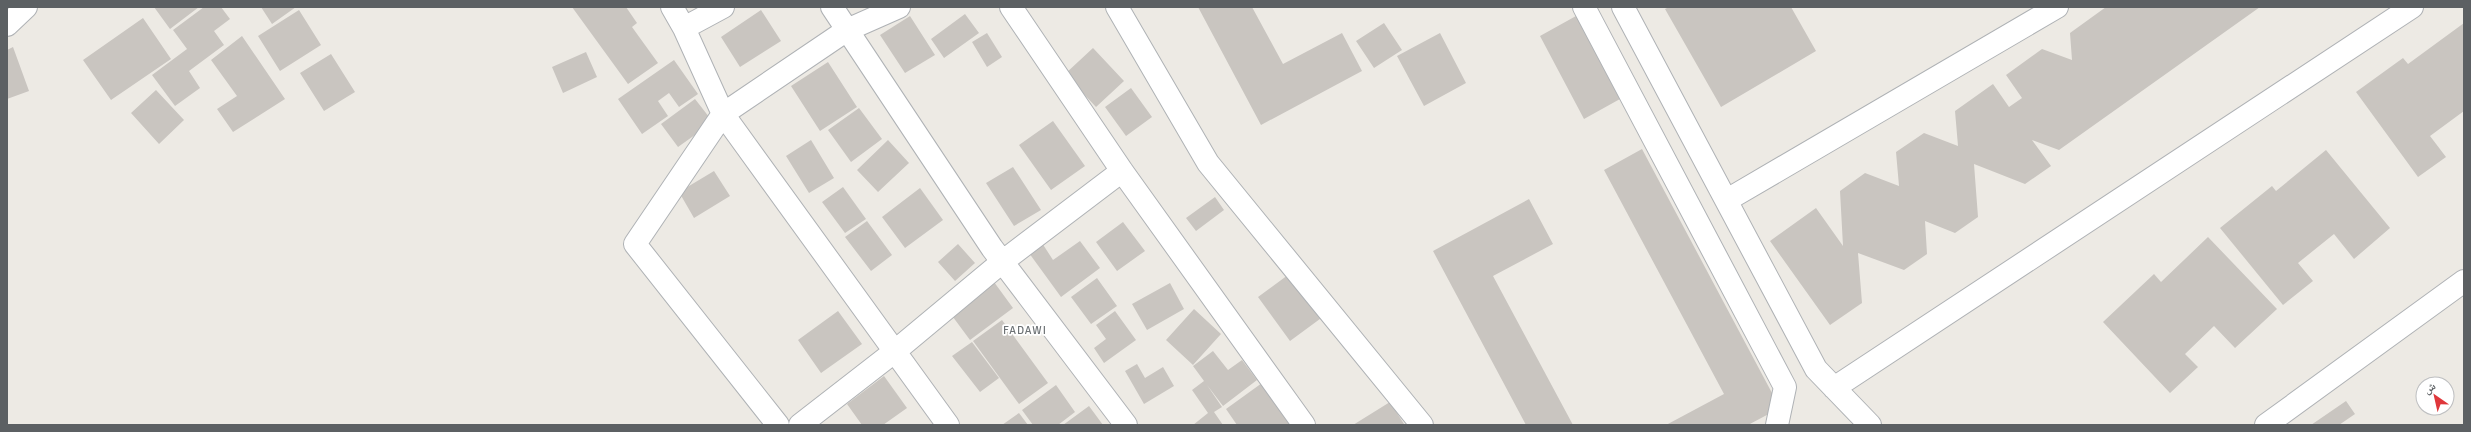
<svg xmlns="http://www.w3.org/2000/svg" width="2471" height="432" font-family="Signika,'Noto Naskh Arabic',sans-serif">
<rect width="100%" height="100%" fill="#edeae4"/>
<path fill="#c9c5c0" d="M154 7H199L170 29Z
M204 7H221L230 19 214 31 224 45 189 71 200 88 175 106 152 75 187 49 173 30Z
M261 7H296L272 24Z
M572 7H626L637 23 632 27 658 63 628 84Z
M1198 7H1252L1283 64 1342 33 1362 71 1261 125Z
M1669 7H1791L1816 51 1721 107 1665 9Z
M2106 7H2260L2059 150 2032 140 2051 166 2025 184 1974 164 1978 217 1955 233 1925 221 1927 254 1904 270 1858 253 1862 303 1830 325 1770 241 1816 208 1843 246 1840 191 1865 173 1899 186 1896 152 1924 133 1958 146 1955 111 1993 84 2009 107 2022 98 2006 75 2042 49 2072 60 2070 33Z
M299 10 321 45 280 71 258 36Z
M761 10 781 41 740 67 721 37Z
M965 14 979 33 944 58 931 39Z
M910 16 935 55 905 73 880 35Z
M1576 16 1620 99 1584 119 1540 36Z
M143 18 171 59 111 100 83 60Z
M1384 23 1402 50 1374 68 1356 41Z
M2464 23V111L2430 136 2446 157 2418 177 2356 92 2403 58 2408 64Z
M987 33 1002 57 987 67 972 42Z
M1440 33 1466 83 1424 106 1397 56Z
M242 36 285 99 233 132 217 109 237 96 211 60Z
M13 47 29 91 7 99V50Z
M1093 48 1124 81 1096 107 1065 74Z
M586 52 597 77 563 93 552 67Z
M331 54 355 92 324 111 300 73Z
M674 60 698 94 679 107 669 93 658 101 668 116 642 134 618 99Z
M828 62 857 107 820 131 791 86Z
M1131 88 1152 117 1126 136 1105 107Z
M156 90 184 120 159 144 131 113Z
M695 99 713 122 678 147 661 124Z
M859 108 882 139 851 162 828 130Z
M1053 121 1085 166 1051 190 1019 145Z
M811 140 834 178 809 193 786 156Z
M888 140 909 163 878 192 857 170Z
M1642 149 1780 408 1748 425H1666L1724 394 1604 170Z
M2326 150 2390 228 2354 259 2334 234 2298 263 2313 281 2283 305 2220 228 2272 186 2276 191Z
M1013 167 1041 210 1014 226 986 183Z
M714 171 730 196 694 218 679 192Z
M843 187 866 219 845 233 822 202Z
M920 188 943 220 905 248 882 217Z
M1215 197 1224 210 1196 231 1186 218Z
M1529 199 1553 244 1493 276 1573 425H1526L1433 251Z
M867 221 892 255 871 271 845 237Z
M1123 222 1145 251 1117 271 1096 242Z
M2208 237 2277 309 2235 348 2214 326 2185 354 2198 367 2170 393 2103 322 2154 274 2161 282Z
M1080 241 1100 268 1061 297 1029 253 1042 243 1053 260Z
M958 244 975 263 955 281 938 262Z
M1292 272 1324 316 1290 341 1258 297Z
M1097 278 1117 306 1091 324 1071 297Z
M994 282 1013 308 970 340 950 313Z
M1170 283 1184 309 1147 330 1132 304Z
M1194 309 1221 334 1193 365 1166 340Z
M838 311 862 344 821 373 798 340Z
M1115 311 1136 340 1104 363 1094 348 1106 339 1096 325Z
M1002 320 1048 383 1019 404 973 341Z
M972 342 999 378 980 392 952 356Z
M1213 351 1228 370 1242 360 1257 380 1223 406 1207 385 1222 407 1214 412 1223 425H1193L1208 413 1192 390 1204 381 1193 366Z
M1137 364 1145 378 1163 367 1174 386 1144 404 1125 371Z
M884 376 907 408 883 425H862L847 404Z
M1262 383 1291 425H1237L1226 409Z
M1056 385 1075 412 1058 425H1033L1022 410Z
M2346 401 2355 414 2339 425H2311Z
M1390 402 1404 424 1353 425Z
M1089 406 1103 425H1063Z
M1019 413 1028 425H1002Z"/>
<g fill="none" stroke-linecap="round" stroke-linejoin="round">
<defs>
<path id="minor" d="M672 7 684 28 723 7
M832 7 992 248 1126 425
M1011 7 1122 171 1304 425
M1117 7 1208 163 1422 425
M1584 7 1785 387 1777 425
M1623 7 1816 369 1870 425
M7 25 26 7
M684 28 723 114 948 425
M1727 200 2057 7
M1834 388 2412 7
M778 425 635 244 723 114 847 30 899 7
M800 425 894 352 1002 262 1122 171
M2266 425 2464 281"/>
</defs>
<use href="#minor" stroke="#afb2b5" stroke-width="24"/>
<use href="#minor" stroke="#fff" stroke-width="22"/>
</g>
<g text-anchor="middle" stroke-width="3.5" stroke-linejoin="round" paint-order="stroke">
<g font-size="11" letter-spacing="1" fill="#6d7275" stroke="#fff">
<text x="1025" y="334">FADAWI</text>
</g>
</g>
<rect width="2471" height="432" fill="none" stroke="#5c6063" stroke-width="16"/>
<g transform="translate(2435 396) rotate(326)"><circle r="19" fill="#ffffff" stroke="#bebfc1"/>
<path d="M0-3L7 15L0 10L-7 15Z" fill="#df373b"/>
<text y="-6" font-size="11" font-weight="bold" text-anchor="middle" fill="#5c6063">ش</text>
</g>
</svg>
